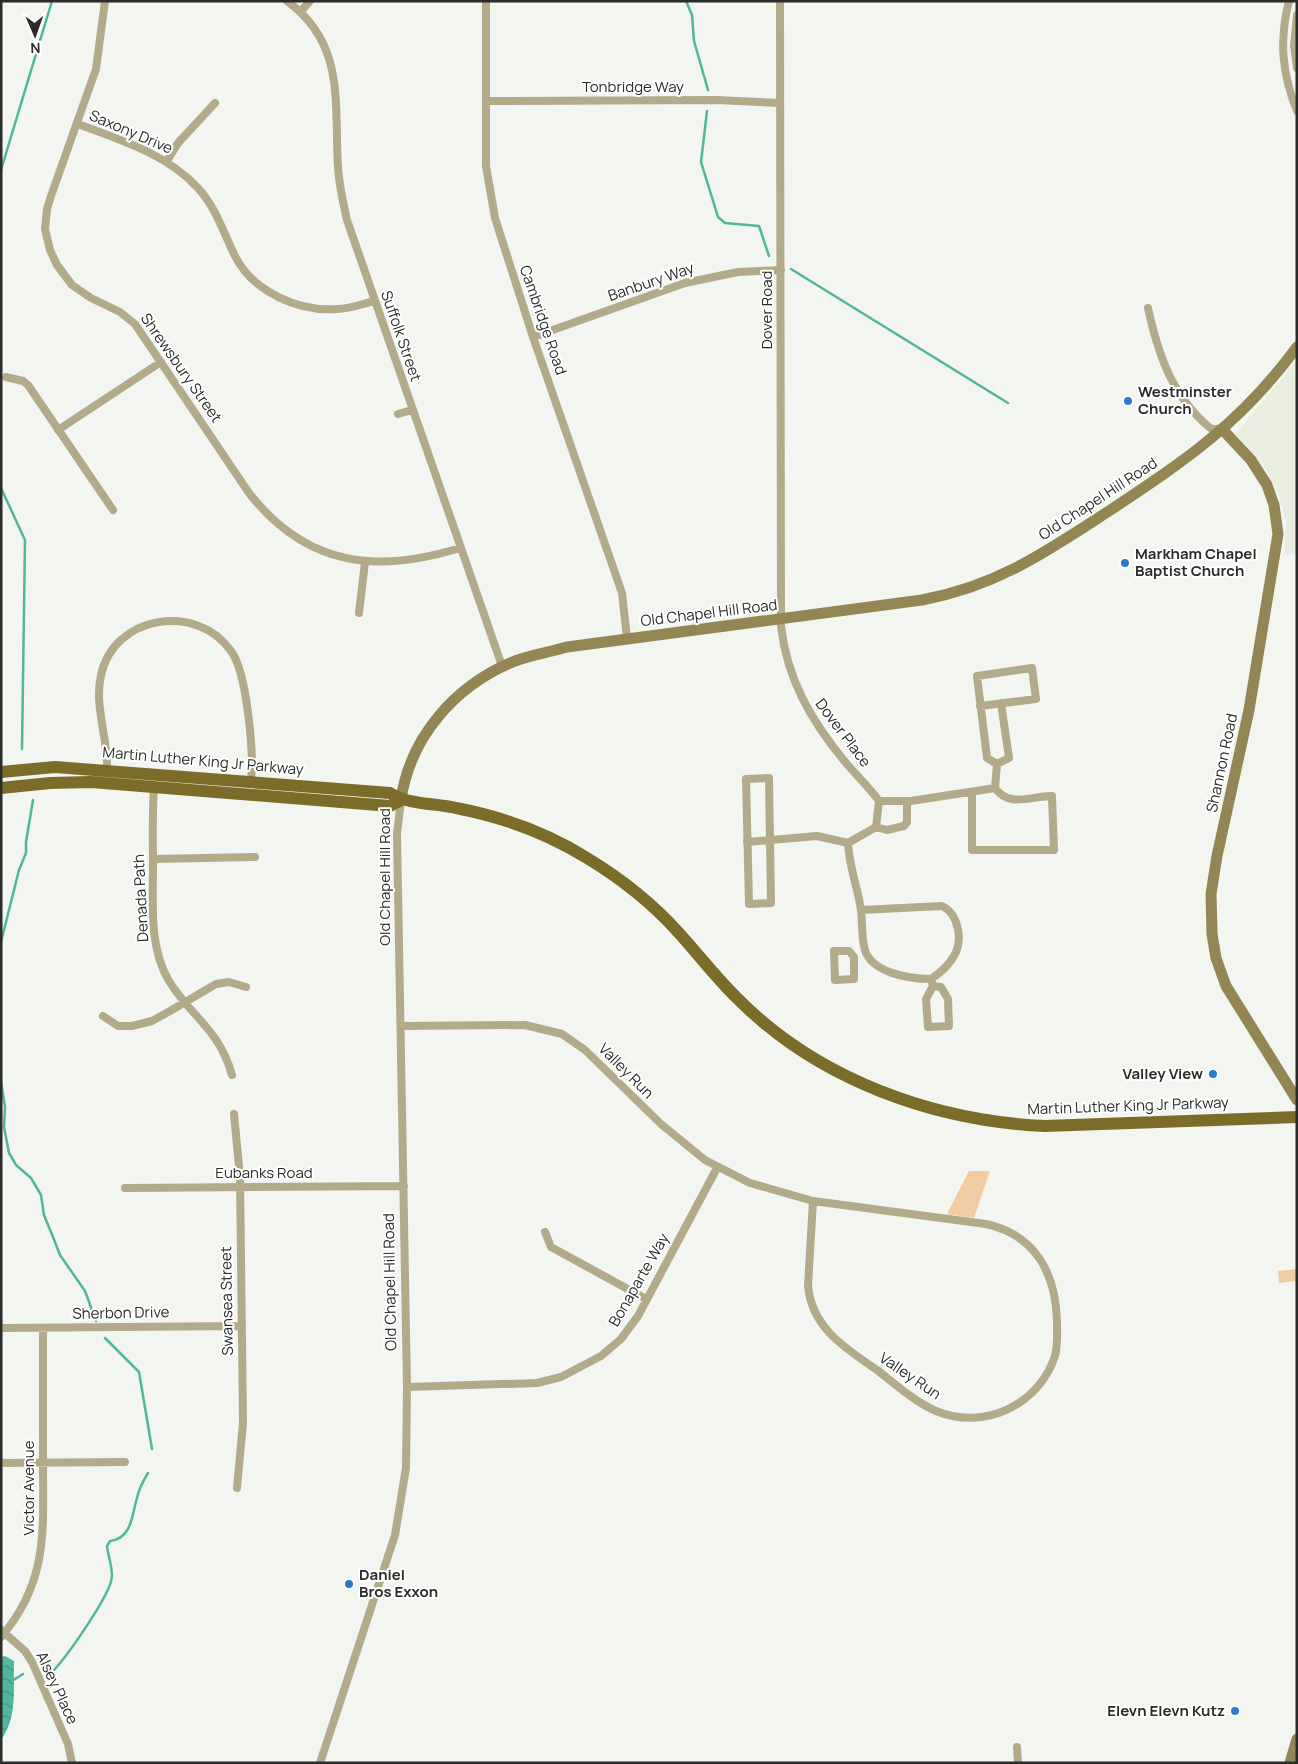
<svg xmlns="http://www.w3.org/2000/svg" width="1298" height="1764" font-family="Manrope,sans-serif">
<defs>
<pattern id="water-waves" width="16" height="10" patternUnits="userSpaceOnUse" patternTransform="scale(1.25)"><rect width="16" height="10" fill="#50b79d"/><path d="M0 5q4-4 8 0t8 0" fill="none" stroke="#439580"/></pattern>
</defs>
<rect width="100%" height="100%" fill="#f3f5f0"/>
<path fill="#eaeee1" d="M1297 360V555H1284L1286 522 1279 495 1266 469 1236 433Z"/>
<path fill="#f1cba1" d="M969 1171H990L974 1218 947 1214Z
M1297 1269V1281L1279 1283 1278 1271Z"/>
<path fill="url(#water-waves)" d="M5 1656 14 1661C13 1688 18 1717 1 1740V1657Z"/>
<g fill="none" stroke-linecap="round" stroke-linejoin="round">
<path stroke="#50b79d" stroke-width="2.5" d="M686 1 692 15 694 41 708 90
M707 111 701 162 718 217 725 223 759 226 769 256
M1 170 52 1
M791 269 1008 403
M1 488 25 540 22 749
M1 942 19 870 26 853V842L33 800
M1 1082 5 1107 4 1127 9 1153 16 1165 31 1178 41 1195 44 1215 55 1242 60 1255 85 1291 96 1321
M105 1338 139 1372 152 1449
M54 1670C67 1656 112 1593 112 1576 112 1565 108 1556 107 1546L110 1541C132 1539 132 1514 137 1498 139 1489 143 1481 148 1473
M12 1681 23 1674"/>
<path stroke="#b3aa89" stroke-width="8" d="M105 1 96 69 51 196 47 209 45 229 50 250 57 265 72 285 91 298 120 312 135 324 249 493C306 566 376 574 460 548
M287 1C346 44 334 103 338 167 339 185 343 202 347 220L502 666
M486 1V166L495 218 533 337 622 593 627 638
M780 1 781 626C787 680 812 722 846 763 857 776 869 787 879 801L876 827 848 843
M1289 1C1279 40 1282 74 1297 111
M300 12 310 1
M1297 15 1294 46 1297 68
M486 101 717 100 780 103
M78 124C120 140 165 153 197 187 216 207 223 232 235 256 253 292 299 312 337 309 350 309 362 304 374 301
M167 161 178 143 215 103
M1148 308C1158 354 1172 396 1209 427L1212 429H1222
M533 337 685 283 738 272 781 270
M6 377 23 381 28 385 113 510
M398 414 412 410
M58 430 161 362
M359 613 365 562
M980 706 1036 699 1032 668 977 676 987 758 997 764 1009 758 1001 703
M107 769C108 738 94 706 101 675 114 615 197 602 231 651 247 672 254 753 251 781
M769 778 771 903 749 904 746 779Z
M154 787C152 814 153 841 153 868 153 904 149 948 169 981 192 1018 219 1029 232 1075
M972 792V850H1054L1052 796C1031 796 1009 808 995 788L997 764
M879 801H911L995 788
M876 827 887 830 904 826 907 822V801
M747 842 817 836 848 843
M848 843C849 865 856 883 860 904 863 918 861 932 864 946 868 973 910 979 931 979L933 986
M153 859 255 857
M861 910 942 906C959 914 963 941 954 956 949 965 940 973 931 979
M834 951H849L854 957V979L835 980Z
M933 986 941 987 948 999 949 1026 928 1027 926 999Z
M103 1016 118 1026H132L152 1021 170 1011 216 984 229 982 246 987
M401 1026 525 1025 562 1034 585 1050 661 1124 705 1160 750 1183 813 1201
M234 1114 240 1177 243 1423 237 1488
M125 1188 404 1186
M813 1201 986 1224C1036 1235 1056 1274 1057 1322 1057 1333 1058 1345 1055 1356 1039 1405 984 1431 936 1411 915 1402 895 1384 877 1370 845 1348 812 1328 808 1286Z
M545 1232 551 1247 646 1299
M1 1328 242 1326
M407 1387 537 1383 561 1377 601 1356 621 1339 638 1316 717 1168
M1 1463 125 1462
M1 1630 25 1651 32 1662 68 1744 72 1763
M1 1637C49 1581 43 1529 43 1461 43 1417 43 1372 43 1328
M1017 1747 1018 1763
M320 1763 395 1535 406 1468 407 1387 397 834 401 800"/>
<path stroke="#938654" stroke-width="11" d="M1223 430 1251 460 1267 485 1274 505 1278 534 1249 710 1217 856 1211 894 1212 934 1216 958 1226 986 1297 1100
M401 800C410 736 456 685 515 661 531 655 550 652 567 647L922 600C997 586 1046 552 1109 511 1186 460 1241 423 1297 347
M1290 1763 1297 1739"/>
<path stroke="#7c6c29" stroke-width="12" d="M1 772 55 767 390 793C409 805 435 803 456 808 503 817 547 833 587 858 620 878 652 903 678 932 699 955 717 979 739 1000 819 1080 934 1121 1045 1126L1297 1117
M1 788 50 783 91 782 390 806 401 800"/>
</g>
<g fill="#2c79c9" stroke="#fff" stroke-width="2">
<circle cx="1128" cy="401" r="5"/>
<circle cx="1125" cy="563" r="5"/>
<circle cx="1213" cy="1074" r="5"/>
<circle cx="349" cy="1584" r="5"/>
<circle cx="1235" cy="1711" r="5"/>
</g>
<g text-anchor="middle" stroke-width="4" stroke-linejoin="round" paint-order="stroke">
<g font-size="15" fill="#2b2b29" stroke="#fff">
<text x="633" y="92">Tonbridge Way</text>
<text transform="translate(131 132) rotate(23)" y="5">Saxony Drive</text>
<text transform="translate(651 282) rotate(-19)" y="5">Banbury Way</text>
<text transform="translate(767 310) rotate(-90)" y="5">Dover Road</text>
<text transform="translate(543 320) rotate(71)" y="5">Cambridge Road</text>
<text transform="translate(401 336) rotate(71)" y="5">Suffolk Street</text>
<text transform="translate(181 368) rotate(55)" y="5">Shrewsbury Street</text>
<text transform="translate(1098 499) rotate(-33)" y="5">Old Chapel Hill Road</text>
<text transform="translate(709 613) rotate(-7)" y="5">Old Chapel Hill Road</text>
<text transform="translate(843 733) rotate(53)" y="5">Dover Place</text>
<text transform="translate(203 761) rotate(5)" y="5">Martin Luther King Jr Parkway</text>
<text transform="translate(1222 763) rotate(-78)" y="5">Shannon Road</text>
<text transform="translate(385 877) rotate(-90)" y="5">Old Chapel Hill Road</text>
<text transform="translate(141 898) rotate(-93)" y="5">Denada Path</text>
<text transform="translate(626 1071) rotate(45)" y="5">Valley Run</text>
<text transform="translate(1128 1106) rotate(-2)" y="5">Martin Luther King Jr Parkway</text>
<text x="264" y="1178">Eubanks Road</text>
<text transform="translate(639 1280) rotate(-60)" y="5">Bonaparte Way</text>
<text transform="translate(390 1282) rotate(-91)" y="5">Old Chapel Hill Road</text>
<text transform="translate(227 1301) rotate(-91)" y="5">Swansea Street</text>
<text transform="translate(121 1313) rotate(-1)" y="5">Sherbon Drive</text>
<text transform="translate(910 1376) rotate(34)" y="5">Valley Run</text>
<text transform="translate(29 1488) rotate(-90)" y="5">Victor Avenue</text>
<text transform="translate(57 1688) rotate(65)" y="5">Alsey Place</text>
</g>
<g font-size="15" font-weight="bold" fill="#2b2b29" stroke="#fff" text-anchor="start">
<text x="1138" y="397">Westminster<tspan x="1138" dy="17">Church</tspan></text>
<text x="1135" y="559">Markham Chapel<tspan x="1135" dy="17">Baptist Church</tspan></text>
<text x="1203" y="1079" text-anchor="end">Valley View</text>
<text x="359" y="1580">Daniel<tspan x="359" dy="17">Bros Exxon</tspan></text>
<text x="1225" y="1716" text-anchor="end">Elevn Elevn Kutz</text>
</g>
</g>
<rect width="1298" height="1764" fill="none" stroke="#2b2b29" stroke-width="5"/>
<g transform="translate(35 35) rotate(178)" stroke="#ffffff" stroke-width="4" paint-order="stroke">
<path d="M0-4L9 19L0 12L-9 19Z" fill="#2b2b29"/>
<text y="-8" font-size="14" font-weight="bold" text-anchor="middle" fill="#2b2b29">N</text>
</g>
</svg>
